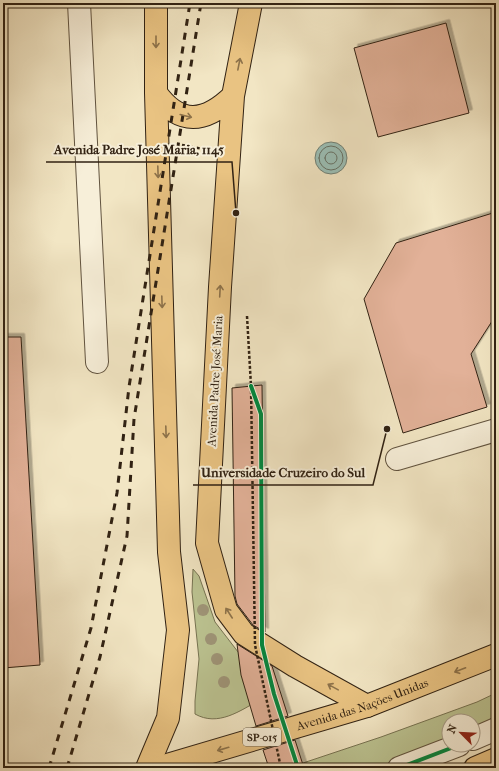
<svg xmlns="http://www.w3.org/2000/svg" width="499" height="771" font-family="'IM FELL French Canon',serif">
<defs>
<filter id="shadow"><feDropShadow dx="3.5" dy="-3.5" stdDeviation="0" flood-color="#0004"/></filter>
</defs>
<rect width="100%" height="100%" fill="#f2e6c4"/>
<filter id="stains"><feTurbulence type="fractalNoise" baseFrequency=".005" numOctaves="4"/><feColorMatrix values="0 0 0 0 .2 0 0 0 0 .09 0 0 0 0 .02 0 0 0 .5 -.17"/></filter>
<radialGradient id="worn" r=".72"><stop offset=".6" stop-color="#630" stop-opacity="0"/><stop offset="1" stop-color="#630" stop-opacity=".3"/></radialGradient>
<path fill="#bcc492" stroke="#767352" d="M193 569 199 576 215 622 245 661 261 699C240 711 218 727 195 714V701L199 659 192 592Z
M496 693V727L473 736V721H449V745L390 768H288L381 737 477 702Z"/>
<path fill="#9bbfb6" stroke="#718075" d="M315 158a16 16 0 1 1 32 0a16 16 0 1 1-32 0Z"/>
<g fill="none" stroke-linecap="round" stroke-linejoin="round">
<path stroke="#667064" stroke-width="1" d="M319 158a12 12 0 1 1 24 0a12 12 0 1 1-24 0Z
M325 158a6 6 0 1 1 12 0a6 6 0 1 1-12 0Z"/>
</g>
<path fill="#e2b198" stroke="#312213" filter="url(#shadow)" d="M446 23 469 113 378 137 354 48Z
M496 212V315L471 354 487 407 403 433 364 299 396 243Z
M3 337H21L40 665 3 668Z
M262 385 265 632 253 625 237 604 235 596 232 388Z
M237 644 272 666 288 716 256 726 241 675Z
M295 740 304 768H269L263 750Z"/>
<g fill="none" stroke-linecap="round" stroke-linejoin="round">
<defs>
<path id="minor" d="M79 3 97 362
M397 459 496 430
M473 739 496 729
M399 768 459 745"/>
<path id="major" d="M251 3 233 96 220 287 207 543 226 610 244 634 295 666 367 706
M156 93C180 126 205 123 233 96
M147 768 168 718 178 630 169 552 156 93V3"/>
<g id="highway">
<path id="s1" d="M157 768 367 706 496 655"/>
<path d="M475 768 496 759"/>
</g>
</defs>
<use href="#minor" stroke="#61533f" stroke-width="24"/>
<use href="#major" stroke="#312213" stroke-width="24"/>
<use href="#highway" stroke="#312213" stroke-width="24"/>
<path stroke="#312213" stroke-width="2.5" stroke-dasharray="3 2" stroke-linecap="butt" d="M182 145 203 149
M247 316 251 386"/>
<use href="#minor" stroke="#f7efd9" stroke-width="22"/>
<use href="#major" stroke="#e9c382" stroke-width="22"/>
<use href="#highway" stroke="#e9c382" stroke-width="22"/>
<path stroke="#312213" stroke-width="3" stroke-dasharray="7 7" stroke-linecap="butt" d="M49 768 91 628 117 493 129 387 190 3
M67 768 100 657 127 536 134 419 201 3"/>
<path stroke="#312213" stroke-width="2.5" stroke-dasharray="3 2" stroke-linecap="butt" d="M251 386 255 645 281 768"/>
<defs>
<path id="cycleway" d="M251 386 261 414 262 645 274 694 298 768
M399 768 459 745"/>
</defs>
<use href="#cycleway" stroke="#f7efd9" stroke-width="6"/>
<use href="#cycleway" stroke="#00873e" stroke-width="4"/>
</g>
<g fill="#9f9578">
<circle cx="203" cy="610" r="6"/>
<circle cx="211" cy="639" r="6"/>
<circle cx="217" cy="659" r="6"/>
<circle cx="224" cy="682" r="6"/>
</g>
<defs><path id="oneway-shaft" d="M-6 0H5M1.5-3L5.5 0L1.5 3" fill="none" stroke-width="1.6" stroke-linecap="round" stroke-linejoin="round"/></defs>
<g stroke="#8d724a">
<use href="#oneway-shaft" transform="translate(156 42) rotate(90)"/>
<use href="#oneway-shaft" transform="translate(239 64) rotate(-79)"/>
<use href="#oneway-shaft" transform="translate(186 116) rotate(14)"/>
<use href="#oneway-shaft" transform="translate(158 172) rotate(88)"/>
<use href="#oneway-shaft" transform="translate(220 291) rotate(-87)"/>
<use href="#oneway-shaft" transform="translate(162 302) rotate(88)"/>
<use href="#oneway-shaft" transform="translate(166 432) rotate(88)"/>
<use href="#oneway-shaft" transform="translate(229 613) rotate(-123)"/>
<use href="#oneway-shaft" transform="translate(460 670) rotate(159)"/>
<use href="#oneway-shaft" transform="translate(333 687) rotate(-151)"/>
<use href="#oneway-shaft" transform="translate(223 749) rotate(164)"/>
</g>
<g text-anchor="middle" stroke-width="4" stroke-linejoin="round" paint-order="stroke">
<rect fill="#f7efd9" stroke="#6c604e" stroke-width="1" x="243" y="728" width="38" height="18" rx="3"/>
<g font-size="11" font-weight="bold" fill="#312213">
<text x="262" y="741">SP-015</text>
</g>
<g font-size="12" fill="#312213" stroke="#f7efd9">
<text transform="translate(215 381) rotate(-87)" y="4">Avenida Padre José Maria</text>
<text dy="4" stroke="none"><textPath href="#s1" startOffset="215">Avenida das Nações Unidas</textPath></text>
</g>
</g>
<path fill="none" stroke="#312213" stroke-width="1.5" d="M236 213L232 162H46M387 429L373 485H193"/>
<g fill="#312213" stroke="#f7efd9" stroke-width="1.5">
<circle cx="236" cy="213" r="4"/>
<circle cx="387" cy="429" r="4"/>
</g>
<g font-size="13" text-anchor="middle" font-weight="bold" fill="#312213" stroke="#f7efd9" stroke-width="4" stroke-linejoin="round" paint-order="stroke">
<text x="139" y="154">Avenida Padre José Maria, 1145</text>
<text x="283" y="477">Universidade Cruzeiro do Sul</text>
</g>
<rect width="499" height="771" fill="none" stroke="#f2e6c4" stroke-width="16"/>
<rect x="4" y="4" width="491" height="763" fill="none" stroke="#312213" stroke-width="2"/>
<rect x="8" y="8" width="483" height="755" fill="none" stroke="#312213"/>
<g transform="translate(461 733) rotate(294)"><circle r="19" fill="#f7efd9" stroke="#a89d8a"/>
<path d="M0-3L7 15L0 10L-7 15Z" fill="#8f2418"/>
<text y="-6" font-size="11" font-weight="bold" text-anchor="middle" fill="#312213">N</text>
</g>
<rect width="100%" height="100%" filter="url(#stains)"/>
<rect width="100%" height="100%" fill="url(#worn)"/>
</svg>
